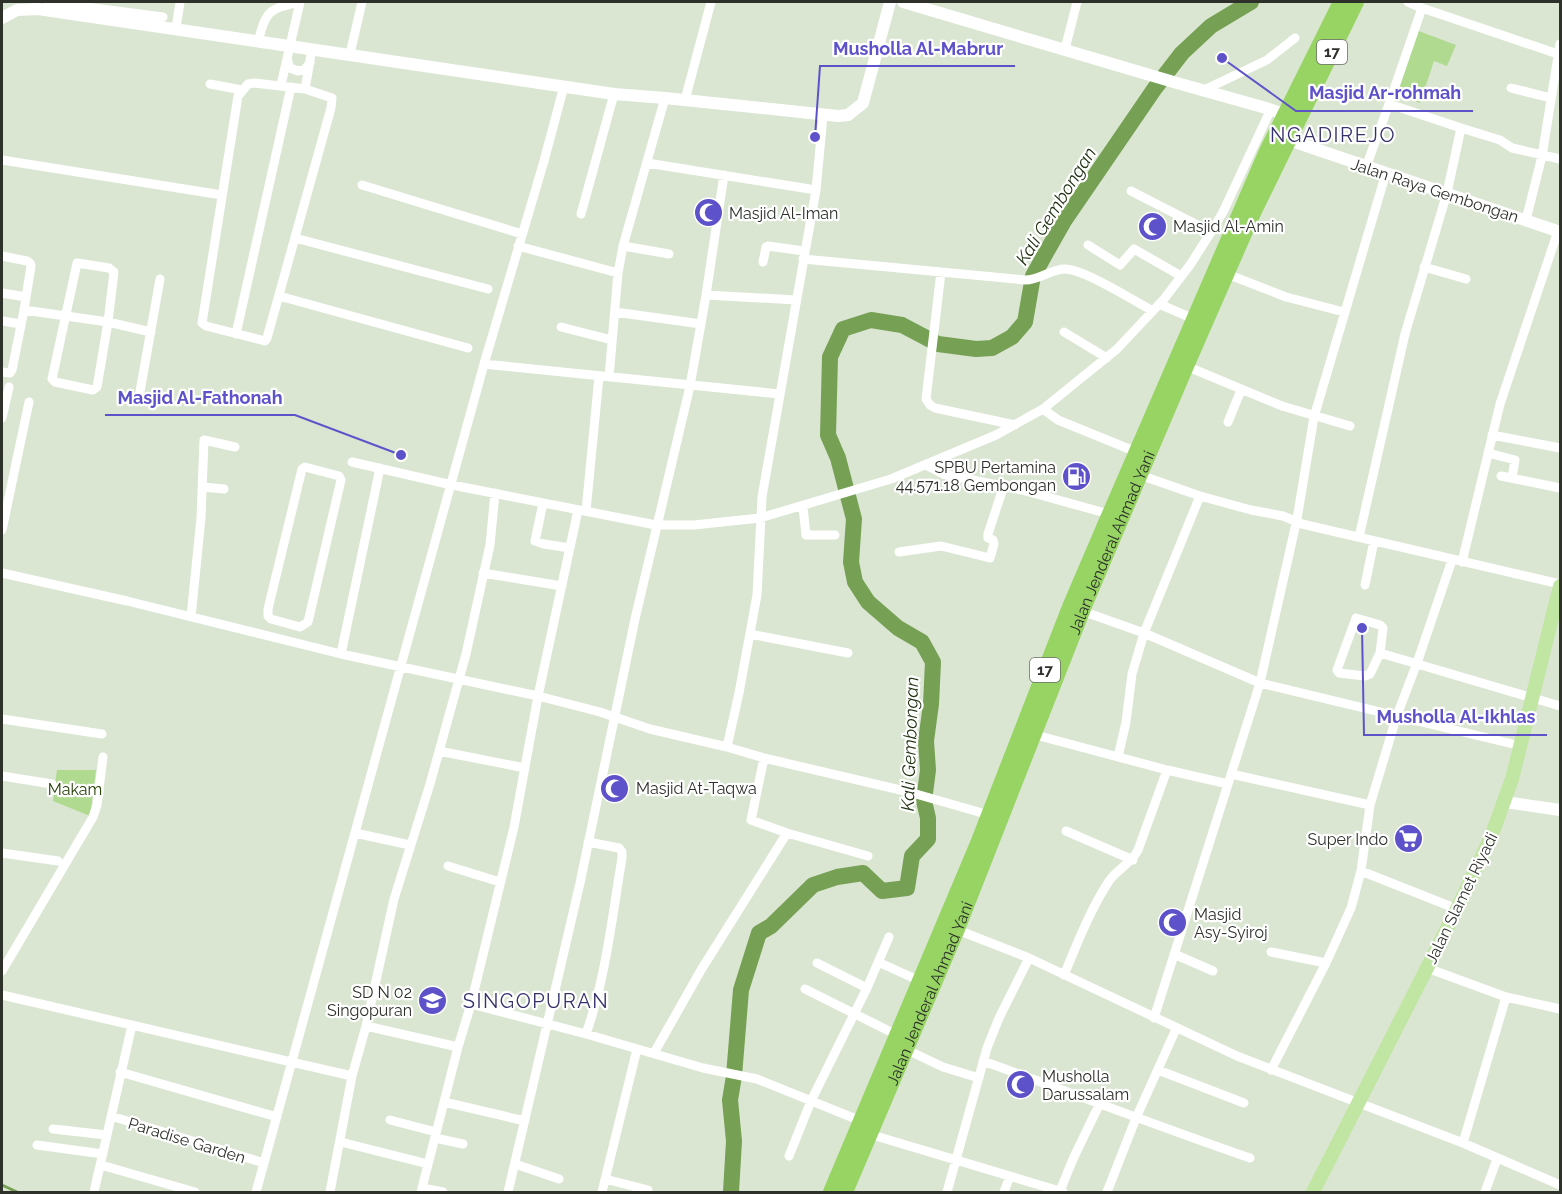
<svg xmlns="http://www.w3.org/2000/svg" width="1562" height="1194" font-family="Raleway,sans-serif">
<rect width="100%" height="100%" fill="#dae6d2"/>
<path fill="#afda90" d="M1416 30 1456 45 1447 66 1434 61 1420 103 1394 94Z
M57 770H96L90 816 53 801Z"/>
<g fill="none" stroke-linecap="round" stroke-linejoin="round">
<path stroke="#76a054" stroke-width="3" d="M2 1185 17 1192"/>
<path stroke="#76a054" stroke-width="16" d="M731 1192 734 1141 730 1100 734 1076 741 990 759 933 771 926 813 885 837 877 863 873 882 891 907 888 912 856 928 839V818L924 801 928 770 926 741 931 704 933 662 922 642 898 628 868 602 855 582 851 562 854 519 838 458 828 435 830 357 843 329 871 320 902 325 938 344 976 349 992 348 1012 337 1025 322 1033 276 1043 258 1064 221 1155 88 1182 53 1211 26 1251 2"/>
<path stroke="#fff" stroke-width="9" d="M48 2 163 17
M1408 2 1422 8 1389 104 1461 128
M1422 8 1558 54
M176 28 180 2
M258 42C266 11 268 9 300 2
M1065 49 1077 2
M350 54 362 2
M287 59 290 68 298 71 305 69 310 63
M255 83 305 89 332 98 331 108 267 338 265 341 206 326 202 323 238 96 248 84Z
M210 84 242 90
M281 85 300 2
M1511 88 1551 98
M305 89 312 49
M1204 90 1267 60 1295 38
M685 100 711 2
M2 160 222 195
M647 163 816 190
M1366 167 1389 104
M362 185 522 234
M1131 191 1211 232
M581 214 614 94
M1526 220 1542 156 1560 44
M295 238 488 289
M1088 245 1120 265 1134 249 1181 276
M518 246 618 273
M623 246 669 254
M2 256 27 261 30 263 31 266 24 310 12 370 10 373 2 372
M803 259 1025 280C1040 280 1051 269 1065 269 1084 269 1134 301 1153 311
M763 262 766 247 768 246 804 251
M77 263 109 268 114 272 108 322 97 387 93 390 55 382 52 379Z
M1424 267 1466 279
M941 272 926 399 930 405 935 408 1015 425
M1227 274 1286 297 1344 312
M2 293 26 297
M706 295 796 300
M279 296 468 348
M1159 304 1194 319
M24 310 108 322 151 332
M615 312 701 324
M2 321 21 324
M561 327 612 340
M1064 332 1107 358
M236 334 291 87
M484 364 780 394
M1186 366 1282 406 1350 426
M609 377 618 273 623 246 665 98
M139 397 160 279
M1043 409 1058 420 1139 453
M2 418 9 387
M1228 422 1241 390
M1492 435 1560 448
M1488 453 1515 460 1512 478
M352 462 452 485 656 525H694L760 518 891 479 996 435 1043 409 1117 349 1164 299 1190 265 1211 232 1223 212 1271 109
M926 465 943 474 1022 490 1109 514
M305 467 339 476 341 480 308 622 300 627 271 619 268 616V609L302 469Z
M1137 474 1200 496 1251 510 1283 516 1302 524 1560 584
M1501 476 1560 488
M203 487 224 489
M543 503 535 541 544 544 570 548
M803 507 806 535H835
M586 511 599 376
M2 530 29 402
M1359 537 1405 334 1447 193 1461 128 1500 140 1512 148 1560 159
M899 552 941 546 990 558 994 544 993 540 988 538V534L1004 485
M1462 562 1500 404 1558 231
M2 573 127 601 341 654 538 696 600 712 650 729 727 747 764 758 909 792 989 815
M483 573 562 586
M1365 585 1374 541
M1082 611 1144 633 1260 683 1521 746
M191 617 201 518 204 440 235 447
M750 634 848 653
M1380 653 1383 628 1380 625 1356 618 1337 670 1339 673 1365 676 1370 674 1380 653 1560 706
M341 654 380 468
M2 719 102 734
M1032 734 1167 770 1228 784
M727 747 739 693 757 595 762 497 816 190 823 116
M439 751 525 768
M1118 757 1126 722 1132 674 1144 633 1200 496
M1231 774 1370 805
M2 776 52 784
M1066 831 1133 860
M355 833 410 845
M787 833 868 856
M2 853 58 861
M448 866 500 882
M1361 871 1457 909
M955 929 1029 958 1237 1056 1463 1143 1560 1185
M1271 952 1326 963
M1174 954 1213 971
M878 962 920 981
M1427 968 1506 997 1560 1009
M2 971 93 817 97 805 103 757
M1064 975C1077 944 1090 910 1109 881 1117 869 1131 864 1138 850L1167 770
M867 988 889 937
M805 989 897 1035
M2 995 352 1076
M471 1004 586 1034 703 1068 757 1079 861 1121
M1154 1018 1260 683 1297 519 1314 417 1386 173
M366 1026 394 899 430 784 466 654 490 545 495 493
M586 1034C606 977 612 917 622 858V852L619 848 588 842
M905 1049 943 1067 979 1078
M654 1053 701 970 787 833 751 820 764 758
M983 1061C1072 1093 1160 1127 1250 1158
M1158 1070 1244 1103
M1271 1070 1326 963 1351 908 1361 871 1370 805 1397 715 1417 663 1452 560
M120 1072 277 1117
M444 1102 525 1121
M111 1116 264 1163
M390 1120 436 1132
M53 1129 107 1135
M869 1134 1063 1192
M435 1138 463 1144
M341 1142 428 1164
M1463 1143 1506 997
M37 1145 103 1154
M789 1156 811 1101 867 988 817 963
M515 1164 559 1179
M101 1165 195 1192
M605 1179 648 1190
M422 1188 443 1192
M1060 1191 1073 1159 1100 1103
M94 1192 132 1025
M256 1192 484 364 544 161 564 86
M330 1192 352 1076 366 1026 458 1047
M421 1192 458 1047 471 1004 514 827 538 696 578 510
M508 1192 580 883 635 619 690 386 706 295 724 175
M602 1192 637 1049
M947 1192 987 1048 999 1018 1029 958
M1004 1192 1010 1176
M1107 1192 1136 1118 1176 1029
M1485 1192 1497 1159"/>
<path stroke="#fff" stroke-width="12" d="M903 2 1177 83 1266 108 1292 117
M2 18 17 10 38 9 614 94 665 98 838 116 848 115 863 103 890 2
M1283 138 1560 232
M1505 802 1560 810"/>
<path stroke="#c1e5a2" stroke-width="14" d="M1313 1192 1457 909 1491 837 1512 779 1560 586"/>
<g stroke="#97d464" stroke-width="16">
<path d="M831 1192 979 841 1070 607 1106 523 1267 151 1341 2"/>
<path id="s1" d="M845 1192 957 929 1086 601 1186 366 1253 213 1356 2"/>
</g>
</g>
<defs>
<symbol id="mosque-disc" viewBox="-11 -11 22 22"><circle r="9.5" fill="#5e52cb" stroke="#fff"/><path d="M3.5-4.9A6 6 0 1 0 3.5 4.9A5 5 0 1 1 3.5-4.9Z" fill="#fff"/></symbol>
<symbol id="fuel-disc" viewBox="-11 -11 22 22"><circle r="9.5" fill="#5e52cb" stroke="#fff"/><path d="M-5.5-6h7V0h2V4h1.3V-2.5L3-4.5l.8-.8L6-3V5H2.5V1h-1V6h-7ZM-4.2-4.7v3.2H.2V-4.7Z" fill="#fff"/></symbol>
<symbol id="supermarket-disc" viewBox="-11 -11 22 22"><circle r="9.5" fill="#5e52cb" stroke="#fff"/><path d="M-6-5.5h2.5l.6 2H6L4.5 2H-2.5L-4.4-4H-6ZM-1.5 3.2a1.3 1.3 0 1 0 .1 0ZM3 3.2a1.3 1.3 0 1 0 .1 0Z" fill="#fff"/></symbol>
<symbol id="school-disc" viewBox="-11 -11 22 22"><circle r="9.5" fill="#5e52cb" stroke="#fff"/><path d="M0-5L7-2L0 1L-7-2ZM-4 1L0 2.5L4 1V4Q0 6-4 4Z" fill="#fff"/></symbol>
</defs>
<g fill-rule="evenodd">
<use href="#mosque-disc" x="692" y="196" width="33" height="33"/>
<use href="#mosque-disc" x="1136" y="210" width="33" height="33"/>
<use href="#fuel-disc" x="1060" y="460" width="33" height="33"/>
<use href="#mosque-disc" x="598" y="772" width="33" height="33"/>
<use href="#supermarket-disc" x="1392" y="822" width="33" height="33"/>
<use href="#mosque-disc" x="1156" y="906" width="33" height="33"/>
<use href="#school-disc" x="416" y="984" width="33" height="33"/>
<use href="#mosque-disc" x="1004" y="1068" width="33" height="33"/>
</g>
<g text-anchor="middle" stroke-width="4.5" stroke-linejoin="round" paint-order="stroke">
<g fill="#fff" stroke="#6c6f6a" stroke-width="1.5">
<rect x="1317" y="40" width="30" height="24" rx="4.5"/>
<rect x="1030" y="658" width="30" height="24" rx="4.5"/>
</g>
<g font-size="15" font-weight="bold" fill="#2d312a">
<text x="1332" y="57">17</text>
<text x="1045" y="675">17</text>
</g>
<g font-size="16" fill="#2d312a" stroke="#fff">
<text transform="translate(1435 190) rotate(18)" y="6">Jalan Raya Gembongan</text>
<text dy="6" stroke="none"><textPath href="#s1" startOffset="702">Jalan Jenderal Ahmad Yani</textPath></text>
<text transform="translate(1461 898) rotate(-64)" y="6">Jalan Slamet Riyadi</text>
<text dy="6" stroke="none"><textPath href="#s1" startOffset="216">Jalan Jenderal Ahmad Yani</textPath></text>
<text transform="translate(187 1140) rotate(17)" y="6">Paradise Garden</text>
</g>
<g font-size="16" fill="#2d312a" stroke="#fff" text-anchor="start">
<text x="729" y="219">Masjid Al-Iman</text>
<text x="1173" y="232">Masjid Al-Amin</text>
<text x="1056" y="473" text-anchor="end">SPBU Pertamina<tspan x="1056" dy="18">44.571.18 Gembongan</tspan></text>
<text x="636" y="794">Masjid At-Taqwa</text>
<text x="1388" y="845" text-anchor="end">Super Indo</text>
<text x="1194" y="920">Masjid<tspan x="1194" dy="18">Asy-Syiroj</tspan></text>
<text x="412" y="998" text-anchor="end">SD N 02<tspan x="412" dy="18">Singopuran</tspan></text>
<text x="1042" y="1082">Musholla<tspan x="1042" dy="18">Darussalam</tspan></text>
</g>
<g font-size="16" fill="#254007" stroke="#fff">
<text x="75" y="795">Makam</text>
</g>
<g font-size="18" font-style="italic" fill="#203212" stroke="#fff">
<text transform="translate(1056 206) rotate(-58)" y="6">Kali Gembongan</text>
<text transform="translate(910 744) rotate(-88)" y="6">Kali Gembongan</text>
</g>
<g font-size="20" letter-spacing="1.5" fill="#35326d" stroke="#fff">
<text x="1333" y="142">NGADIREJO</text>
<text x="536" y="1008">SINGOPURAN</text>
</g>
</g>
<path fill="none" stroke="#5e52cb" stroke-width="2" d="M815 137L820 66H1015M1222 58L1296 111H1473M401 455L295 415H105M1362 628L1364 735H1547"/>
<g fill="#5e52cb" stroke="#fff" stroke-width="2">
<circle cx="815" cy="137" r="6"/>
<circle cx="1222" cy="58" r="6"/>
<circle cx="401" cy="455" r="6"/>
<circle cx="1362" cy="628" r="6"/>
</g>
<g font-size="18" text-anchor="middle" font-weight="bold" fill="#5e52cb" stroke="#fff" stroke-width="4.5" stroke-linejoin="round" paint-order="stroke">
<text x="918" y="55">Musholla Al-Mabrur</text>
<text x="1385" y="99">Masjid Ar-rohmah</text>
<text x="200" y="404">Masjid Al-Fathonah</text>
<text x="1456" y="723">Musholla Al-Ikhlas</text>
</g>
<rect width="1562" height="1194" fill="none" stroke="#2d312a" stroke-width="6"/>
</svg>
